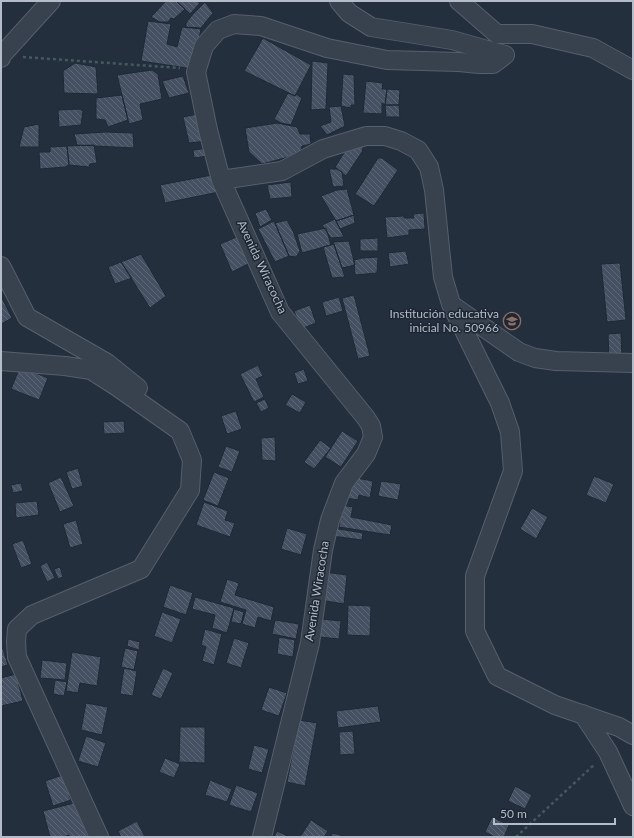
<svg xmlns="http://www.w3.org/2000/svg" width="634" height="838" font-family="Lato,sans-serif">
<defs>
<pattern id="building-back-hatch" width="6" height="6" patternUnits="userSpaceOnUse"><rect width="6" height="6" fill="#455162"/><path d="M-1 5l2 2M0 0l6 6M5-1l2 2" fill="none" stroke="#5d6877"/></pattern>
</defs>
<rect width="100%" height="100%" fill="#242f3e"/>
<path fill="url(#building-back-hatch)" stroke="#1f2835" d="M166 1H176L185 9 174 19 171 18 168 22H160L151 17Z
M176 1H197L200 3 190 14Z
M205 2 213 13 201 28 186 27V23L193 14Z
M148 21 171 24 167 44 177 47 182 27 201 29 193 69 141 61Z
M263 38 311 65 295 96 244 71Z
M312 61 328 63 326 109 311 110Z
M75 63 96 67 98 94 64 93 63 71Z
M152 70 158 74 162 99 140 104 143 120 129 124 117 75Z
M343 74 354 75 355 105H351V108L341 106Z
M183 76 189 93 169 98 162 81Z
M366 81 383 83 382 89H387L385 105 382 103V114L363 113Z
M387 89 400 90 399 105H385Z
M288 93 295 96 296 94 302 98 291 125 281 123 274 119Z
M122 95 128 120 108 127 105 120 96 119V98Z
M385 105H399L400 117H386Z
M341 106 345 126 327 135 320 126 331 122 329 107Z
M79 109 83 111 81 125 59 127 58 110Z
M203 113 207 141 189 143 183 117Z
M277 123 297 127 300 134H310L311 144 302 146 300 154 262 164 249 152 245 128Z
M39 124V147H19L24 127Z
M106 132 133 133 134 148 77 145 74 134Z
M364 143 362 152 346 176 335 167 349 145Z
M94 145 97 163 90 164 89 167 69 165 67 146Z
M67 146 69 165 65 167 40 169 39 152H50V147Z
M208 148V156L194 158 193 150Z
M378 158H382L398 170 374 206 355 194Z
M329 169H337L342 172 344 186 333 187Z
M212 175 219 192 165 203 160 185Z
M291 182 292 197 270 199 267 185Z
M347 189 354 215 336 221 321 196 337 190Z
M266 209 272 220 260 227 255 213Z
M424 213 425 229 409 230V235L387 238 385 217 404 216V218H414L413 214Z
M354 215 355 223 340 229 336 221Z
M335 219 344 237 331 238 322 225Z
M287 220 293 231 300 251 296 257 289 256 275 223Z
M274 221 289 256 275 262 258 229Z
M326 228 331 245 302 253 297 234Z
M239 236 252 262 232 272 220 244Z
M378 238V251H360V239Z
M349 241 355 265 342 268 333 242Z
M334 244 345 277 332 278 323 247Z
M406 251 409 264 390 267 388 253Z
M141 254 166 296 150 308 121 262Z
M378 257 377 273 355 275 354 260 362 258Z
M121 262 132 278 115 284 108 267Z
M620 263 626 320 607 322 601 264Z
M354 295 370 356 358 359 342 298Z
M1 296 12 318 1 324Z
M339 297 343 311 326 316 322 302Z
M310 305 316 323 301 329 294 311Z
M621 333 622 358H609L608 334Z
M258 365 263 376 256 379 264 397 254 402 240 374Z
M20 367 48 378 39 400 11 389Z
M304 369 308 381 298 384 294 373Z
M292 394 306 402 300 413 285 405Z
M265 399 269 408 261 412 256 403Z
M236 411 242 429 227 434 221 416Z
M124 421 125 433 104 434 103 422Z
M342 431 358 441 341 467 325 457Z
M275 437 276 461 262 460 261 438Z
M320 440 331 448 314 469 304 462Z
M226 446 240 451 232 472 218 467Z
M78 468 83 486 72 489 66 472Z
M214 472 229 478 218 506 203 500Z
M594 476 614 484 606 503 586 495Z
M61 477 74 506 60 512 48 483Z
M351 477 373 481 370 498 359 495 358 500 346 498Z
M381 481 401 484 398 500 378 496Z
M21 483 23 491 13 493 11 485Z
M37 501 39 515 16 518 15 503Z
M204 502 228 511 225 520 235 523 230 537 196 525Z
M342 505 353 507 351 517 392 525 390 535 339 527Z
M532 508 548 517 536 539 520 529Z
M76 520 83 544 70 548 63 524Z
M287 528 307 534 301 555 281 549Z
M333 528 363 533 362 540 332 536Z
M23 540 32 564 21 568 12 544Z
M47 562 55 578 47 582 40 566Z
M60 567 63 577 58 579 54 569Z
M324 572 347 575 344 604 320 600Z
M227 579 239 583 235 595 274 607 271 621 258 617 255 628 242 624 246 610 220 602Z
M170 585 193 593 186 615 163 607Z
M195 597 234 608 227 633 212 628 215 615 192 609Z
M348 605 371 606 370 636 347 635Z
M234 609 244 612 241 624 231 622Z
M162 612 181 619 172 643 154 636Z
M321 619 341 621 339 639 320 637Z
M275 620 299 624 296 639 272 634Z
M205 629 222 634 214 665 202 661 206 647 201 645Z
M279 637 295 640 293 657 277 654Z
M234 638 249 643 241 668 226 663Z
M128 639 140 642 139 650 127 646Z
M125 648 138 651 134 670 121 667Z
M1 649H3L8 665 1 667Z
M72 652 101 657 97 686 80 683 78 693 66 691Z
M42 660 67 663 65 680 40 678Z
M124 668 137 671 133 696 120 694Z
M163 668 173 673 161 699 151 695Z
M16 674 23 701 1 706V685H2L1 678Z
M55 680 67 682 64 696 53 694Z
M269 687 287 693 279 716 261 710Z
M86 703 108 707 102 735 81 730Z
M378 706 381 722 338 728 336 711Z
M299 720 317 723 305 786 287 782Z
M180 727H205V763L179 762Z
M353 731 355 754 340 755 339 732Z
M86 736 106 743 98 767 78 761Z
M254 745 269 749 262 773 248 769Z
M165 758 180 764 174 778 159 772Z
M63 775 71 800 53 806 45 781Z
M210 780 232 789 227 802 205 795Z
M236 785 258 793 251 812 229 805Z
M515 786 532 795 525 809 508 801Z
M78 802 88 837H69V835L63 837H50L43 811Z
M492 817 509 825 504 837H495L485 832Z
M311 820 328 831 324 837H300Z
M137 821 145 837H121L118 831Z
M277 831 290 837H274Z
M332 833 344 836 343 837H331Z"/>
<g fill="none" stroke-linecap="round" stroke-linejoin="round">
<defs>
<path id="street" d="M339 1 349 13 371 27 452 40 505 55
M459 1 497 34H532L593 48 633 70
M1 58V56L51 1
M221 180 282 171 323 149 366 136H385L401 141 418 150 429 167 434 190 443 277 451 304 500 403 510 432 513 471 475 576V631L497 676 555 705 619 727 633 735
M1 266 27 317 107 363 138 388
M453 306 519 352 535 358 556 361 633 363
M1 361 65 366 91 370 116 386 180 431 192 460 190 490 141 569 32 615 17 629 16 642 17 657 99 837
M583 714 608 752 633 806
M262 837 310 643 323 550 330 520 344 483 366 454 373 437 371 426 366 418 280 312 221 180 208 130 196 72 204 46 218 30 234 24 261 26 327 48 387 60 459 62 479 64H493L505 55"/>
</defs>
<use href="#street" stroke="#565f6c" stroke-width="20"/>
<path stroke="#44595c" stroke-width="2.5" stroke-dasharray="3 3" stroke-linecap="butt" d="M23 57 180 68
M516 837 595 764"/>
<use href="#street" stroke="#38414e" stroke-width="18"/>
</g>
<defs>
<symbol id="school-ring" viewBox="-11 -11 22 22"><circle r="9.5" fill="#1d2633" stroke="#8d6e63" stroke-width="1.5"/><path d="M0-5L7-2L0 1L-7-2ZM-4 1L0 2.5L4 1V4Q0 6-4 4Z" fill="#8d6e63"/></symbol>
</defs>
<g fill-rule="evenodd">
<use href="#school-ring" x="502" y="311" width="20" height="20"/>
</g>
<g text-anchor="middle" stroke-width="3" stroke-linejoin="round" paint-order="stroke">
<g font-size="12" fill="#b4bcc9" stroke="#1d2633">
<text transform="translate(262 267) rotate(65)" y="4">Avenida Wiracocha</text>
<text transform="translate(317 591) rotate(-81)" y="4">Avenida Wiracocha</text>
</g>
<g font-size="12" fill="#b4bcc9" stroke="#1d2633" text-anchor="end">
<text x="499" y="318">Institución educativa<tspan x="499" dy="14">inicial No. 50966</tspan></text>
</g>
</g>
<rect width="634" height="838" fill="none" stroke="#b4bcc9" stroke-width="4"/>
<path d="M494 818v6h121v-6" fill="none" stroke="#b4bcc9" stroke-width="2"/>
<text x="500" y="818" font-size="12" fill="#b4bcc9" stroke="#1d2633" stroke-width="3" paint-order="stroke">50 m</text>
</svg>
